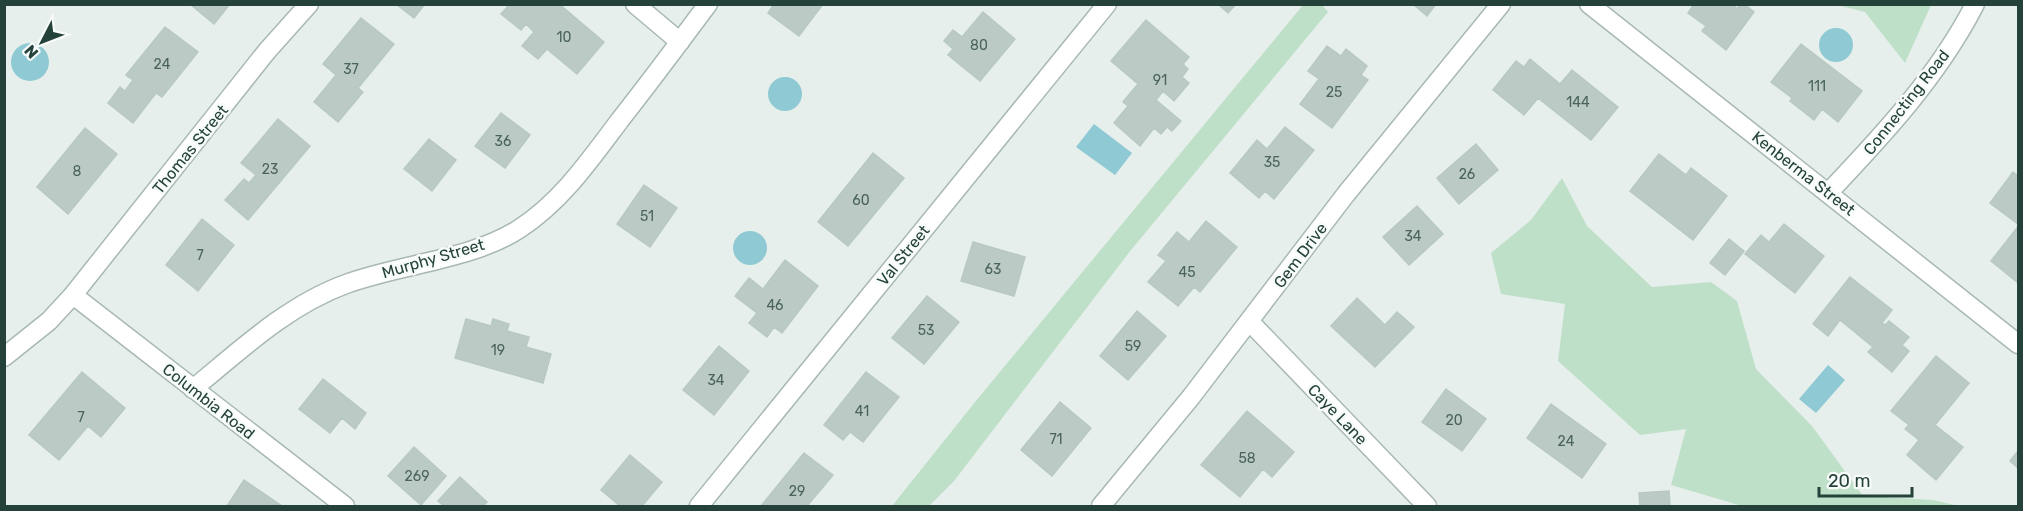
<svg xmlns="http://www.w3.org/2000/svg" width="2023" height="511" font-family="Rubik,sans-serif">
<rect width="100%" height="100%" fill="#e6efeb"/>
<path fill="#bfe0c8" d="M1303 5H1322L1328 12 1131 250 954 481 929 506H892L975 402Z
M1837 5H1931L1905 63 1865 12Z
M1562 178 1587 226 1652 287 1711 282 1737 301 1756 369 1812 426 1863 496 1933 500 1959 506H1742L1671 485 1686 429 1640 435 1558 361 1565 304 1501 294 1491 253 1531 220Z"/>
<path fill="#8ec9d4" d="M1819 45a17 17 0 1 1 34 0a17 17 0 1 1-34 0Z
M11 62a19 19 0 1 1 38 0a19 19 0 1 1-38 0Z
M768 94a17 17 0 1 1 34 0a17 17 0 1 1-34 0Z
M1094 124 1132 153 1115 175 1076 147Z
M733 248a17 17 0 1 1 34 0a17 17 0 1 1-34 0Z
M1828 365 1845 380 1816 413 1799 399Z"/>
<path fill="#bbcac4" stroke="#b8c9c2" stroke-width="1.5" d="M190 4H230L214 24Z
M396 4H425L414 18Z
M510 4H559L604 42 577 74 547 49 538 59 522 46 534 32 526 24 521 30 501 14Z
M774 4H823L799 36 768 13Z
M1218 4H1236L1228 13Z
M1413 4H1436L1427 16Z
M1694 4H1732L1737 9 1740 4H1744L1754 12 1726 50 1702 31 1706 26 1688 13Z
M983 12 1015 39 980 81 948 55 953 49 944 41 953 30 962 37Z
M361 18 394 44 358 88 363 92 338 122 314 102 336 75 323 64Z
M1146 20 1189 57 1183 64 1188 69 1182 77 1189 83 1174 101 1163 91 1156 100 1181 121 1172 131 1167 127 1161 134 1154 128 1140 146 1114 123 1128 106 1123 102 1138 84 1111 61Z
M165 27 198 52 162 97 156 93 133 123 108 103 120 87 125 91 133 80 126 75Z
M1801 44 1862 91 1838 122 1822 109 1814 120 1790 101 1792 98 1771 82Z
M1327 46 1341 56 1346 49 1367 66 1361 75 1368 80 1332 128 1300 104 1319 79 1308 71Z
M1530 59 1560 84 1572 70 1618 107 1591 140 1538 98 1524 115 1493 90 1516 61 1524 67Z
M501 113 530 135 505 168 475 146Z
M278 119 310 146 248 220 225 200 244 179 249 183 256 175 241 163Z
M1285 127 1314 150 1274 199 1265 191 1259 198 1230 173 1257 140 1267 149Z
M85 128 117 154 68 214 37 187Z
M429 139 456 160 432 191 404 169Z
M1476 144 1498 170 1459 204 1437 178Z
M873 153 904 178 848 246 818 222Z
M1659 154 1686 175 1691 168 1727 196 1693 240 1630 191Z
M2013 172 2018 176V224L1990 203Z
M644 185 677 208 650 247 617 224Z
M1417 206 1443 234 1409 265 1383 237Z
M202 219 234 245 198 291 166 265Z
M1206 221 1237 247 1200 292 1194 287 1178 306 1148 282 1166 261 1158 255 1177 232 1189 242Z
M1784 224 1824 256 1795 293 1745 254 1761 235 1769 242Z
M2017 228 2018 229V283L1991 261Z
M1729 239 1744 251 1725 275 1710 263Z
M973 242 1025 257 1014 296 961 281Z
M785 260 818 286 782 333 774 327 767 337 749 323 757 313 735 296 749 278 763 289Z
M1850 277 1892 310 1882 323 1885 325 1889 321 1909 337 1902 345 1909 351 1892 372 1868 352 1873 347 1840 320 1828 336 1813 324Z
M927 296 959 322 924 364 892 338Z
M1357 298 1385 325 1397 312 1414 327 1375 367 1331 326Z
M1137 311 1166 336 1128 380 1100 356Z
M466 319 491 326 493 319 509 324 507 331 529 337 526 347 551 354 543 383 455 358Z
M719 346 749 371 714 415 683 390Z
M1936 356 1969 383 1935 425 1963 447 1936 480 1907 455 1919 440 1905 429 1909 425 1891 411Z
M82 372 125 408 101 437 88 426 59 460 29 435Z
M866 372 899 397 863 442 850 432 843 440 824 425Z
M323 379 366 413 355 429 342 418 330 433 299 409Z
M1446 389 1486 419 1462 451 1422 422Z
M1060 402 1091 428 1052 476 1021 450Z
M1551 404 1606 444 1582 478 1527 438Z
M1247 411 1294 452 1272 477 1263 469 1240 497 1201 465Z
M414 447 446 476 421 505 388 476Z
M2018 451V468L2010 461Z
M804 453 833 475 807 506H761Z
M630 455 662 482 642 506H620L601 490Z
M460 477 487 502 483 506H444L438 501Z
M244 480 282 506H227Z
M1669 491 1670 506H1640L1639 493Z"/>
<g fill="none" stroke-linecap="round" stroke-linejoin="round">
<defs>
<path id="minor" d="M635 4 680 42
M1589 4 2018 344
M1829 192C1883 135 1939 75 1975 4
M73 295 345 506
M1249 321 1427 506
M4 357 49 321 73 295 267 51 309 4
M193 389C240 350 288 305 346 284 400 264 471 260 519 229 561 202 590 160 620 120 650 82 679 43 708 4
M699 506 1107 4
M1101 506 1191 397 1346 194 1501 4"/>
</defs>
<use href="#minor" stroke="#a8b8b2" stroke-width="21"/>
<use href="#minor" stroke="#fff" stroke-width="18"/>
</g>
<g text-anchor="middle" stroke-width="5" stroke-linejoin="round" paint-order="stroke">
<g font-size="14" fill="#4a645c">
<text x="564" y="42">10</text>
<text x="979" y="50">80</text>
<text x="162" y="69">24</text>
<text x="351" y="74">37</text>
<text x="1160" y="85">91</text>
<text x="1817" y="91">111</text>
<text x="1334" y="97">25</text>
<text x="1578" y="107">144</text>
<text x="503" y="146">36</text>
<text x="1272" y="167">35</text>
<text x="270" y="174">23</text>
<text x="77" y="176">8</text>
<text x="1467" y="179">26</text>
<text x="861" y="205">60</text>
<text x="647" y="221">51</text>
<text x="1413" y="241">34</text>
<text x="200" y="260">7</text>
<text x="993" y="274">63</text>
<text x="1187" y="277">45</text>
<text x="775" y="310">46</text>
<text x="926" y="335">53</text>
<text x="1133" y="351">59</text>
<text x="498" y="355">19</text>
<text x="716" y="385">34</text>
<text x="862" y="416">41</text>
<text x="81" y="422">7</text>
<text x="1454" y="425">20</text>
<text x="1056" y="444">71</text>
<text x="1566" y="446">24</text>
<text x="1247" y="463">58</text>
<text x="417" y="481">269</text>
<text x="797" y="496">29</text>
</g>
<g font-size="16" fill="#24423a" stroke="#f7fbf9">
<text transform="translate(1906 102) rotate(-52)" y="6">Connecting Road</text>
<text transform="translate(190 149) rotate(-51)" y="6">Thomas Street</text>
<text transform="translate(1804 173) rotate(38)" y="6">Kenberma Street</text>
<text transform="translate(903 255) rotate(-51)" y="6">Val Street</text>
<text transform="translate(1300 255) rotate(-53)" y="6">Gem Drive</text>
<text transform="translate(433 258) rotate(-16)" y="6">Murphy Street</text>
<text transform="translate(209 401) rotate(38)" y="6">Columbia Road</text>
<text transform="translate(1338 414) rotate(46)" y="6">Caye Lane</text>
</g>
</g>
<rect width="2023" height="511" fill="none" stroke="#24423a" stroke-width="12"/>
<g transform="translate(42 42) rotate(228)" stroke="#f7fbf9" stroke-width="4.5" paint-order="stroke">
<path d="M0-4.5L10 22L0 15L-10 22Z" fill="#24423a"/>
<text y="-9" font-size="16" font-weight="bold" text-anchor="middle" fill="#24423a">N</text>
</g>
<path d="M1819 487v9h93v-9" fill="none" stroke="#24423a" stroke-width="3"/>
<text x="1828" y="487" font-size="18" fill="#24423a" stroke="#f7fbf9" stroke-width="4.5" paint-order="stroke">20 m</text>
</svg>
